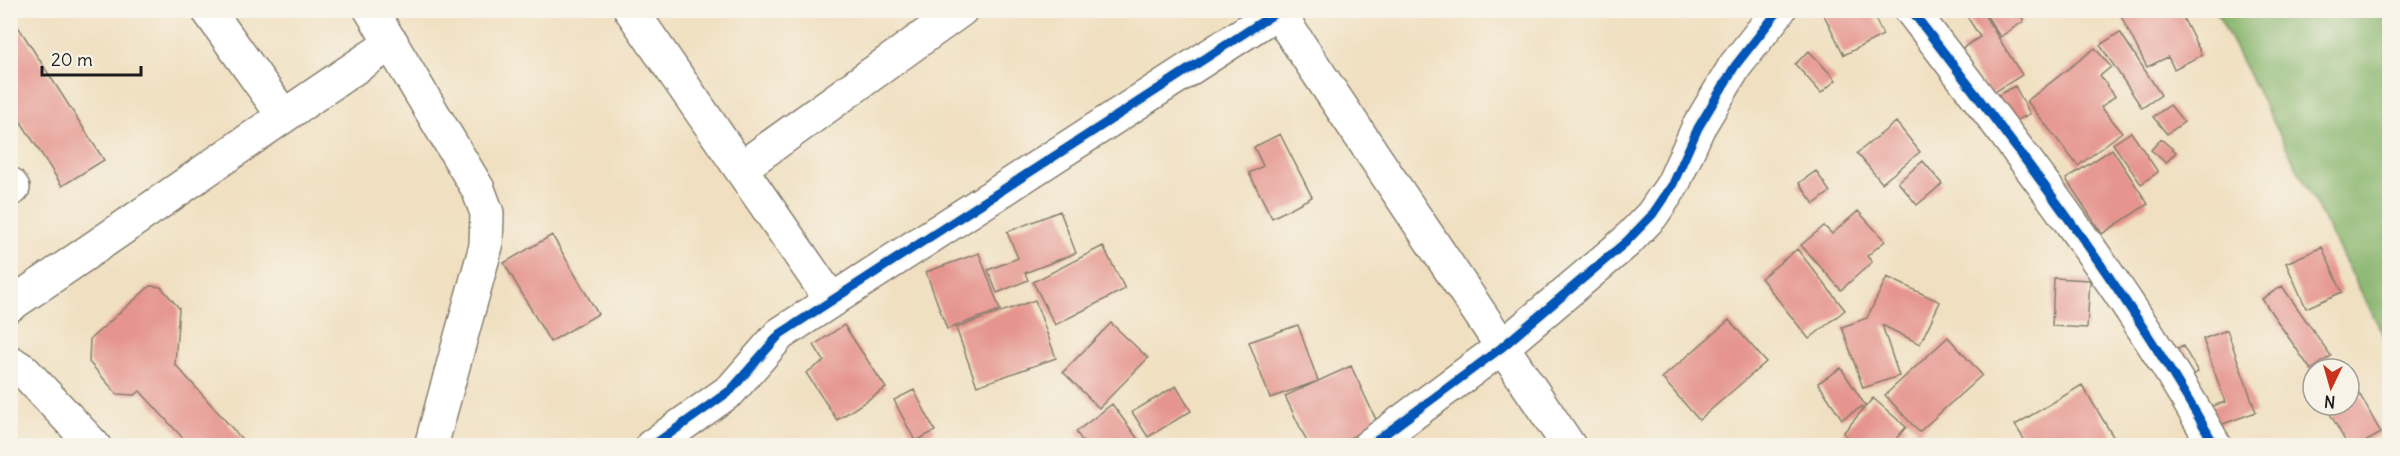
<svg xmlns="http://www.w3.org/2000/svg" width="2400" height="456" font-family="Delius,sans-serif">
<rect width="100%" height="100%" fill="#f7f3e8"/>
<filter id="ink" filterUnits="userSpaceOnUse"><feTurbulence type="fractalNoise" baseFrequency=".0167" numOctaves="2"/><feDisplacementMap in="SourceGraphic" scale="12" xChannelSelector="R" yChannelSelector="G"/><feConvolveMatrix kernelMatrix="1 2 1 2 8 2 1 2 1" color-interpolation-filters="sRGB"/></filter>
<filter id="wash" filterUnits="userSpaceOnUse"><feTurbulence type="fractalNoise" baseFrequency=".008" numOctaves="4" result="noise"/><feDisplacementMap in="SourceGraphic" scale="24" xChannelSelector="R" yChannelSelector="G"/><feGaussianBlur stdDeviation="1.35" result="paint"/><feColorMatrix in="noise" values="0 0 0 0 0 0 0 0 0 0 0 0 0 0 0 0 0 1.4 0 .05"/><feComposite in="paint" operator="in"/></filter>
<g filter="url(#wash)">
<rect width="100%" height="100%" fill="#f0e0c1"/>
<path fill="#88b56d" stroke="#526844" stroke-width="1.5" d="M2216 11H2389V346Z"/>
<g id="blocks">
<path fill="#e5948e" d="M1827 10H1871L1883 35 1844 55 1823 13Z
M1963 10H1981L2022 75 1990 95 1961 49 1980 37Z
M1983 10H2022L2019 13 2024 21 2000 37Z
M2118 10H2179L2202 55 2174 69 2168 57 2147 67Z
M10 14 104 160 62 186 10 105Z
M2120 32 2161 95 2142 108 2100 45Z
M2095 48 2111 67 2100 76 2115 96 2101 107 2122 132 2078 166 2027 101Z
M1809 51 1836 80 1821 93 1795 64Z
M2015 86 2030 114 2005 126 1991 99Z
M2170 105 2184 122 2167 134 2153 117Z
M1896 122 1920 152 1882 183 1857 153Z
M2131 132 2158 172 2141 184 2113 144Z
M1280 134 1312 197 1272 218 1249 173 1263 166 1254 147Z
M2161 139 2176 152 2166 163 2151 150Z
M2112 149 2148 204 2102 234 2066 179Z
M1923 161 1942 184 1917 205 1898 182Z
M1816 171 1830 192 1814 204 1799 183Z
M1060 211 1076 253 1025 273 1028 280 997 293 988 270 1018 258 1007 232Z
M1858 211 1885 241 1867 256 1872 262 1841 290 1801 245 1824 226 1832 234Z
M552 235 598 314 550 342 504 263Z
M1103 246 1125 289 1055 325 1033 282Z
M2322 247 2342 292 2306 308 2286 263Z
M1797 249 1845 310 1809 339 1761 278Z
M979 253 1000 310 947 329 926 272Z
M1887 277 1940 302 1920 344 1882 325 1899 376 1863 388 1842 327 1867 318Z
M2054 278 2090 280 2087 328 2052 326Z
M150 286 161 287 179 308 175 364 248 446H190L140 391 135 395 117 394 89 362 90 339Z
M2282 286 2331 356 2311 370 2262 299Z
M1035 300 1056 358 977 386 956 328Z
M1729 320 1766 362 1699 420 1662 378Z
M1111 323 1148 358 1099 408 1063 372Z
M844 325 886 388 837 420 806 373 824 361 814 345Z
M1298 325 1318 381 1270 398 1249 342Z
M2227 330 2256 412 2212 428 2205 408 2225 402 2203 339Z
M1948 337 1982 375 1919 432 1885 395Z
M2183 346 2198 372 2181 382 2166 356Z
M1351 366 1378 424 1347 439 1350 446H1309L1285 396Z
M1841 368 1865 405 1842 419 1818 383Z
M2082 385 2114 438 2101 446H2028L2015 425Z
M1176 386 1191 411 1148 437 1132 412Z
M914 390 935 431 915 441 894 400Z
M2359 393 2381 433 2358 446H2348L2328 410 2337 405H2349V399Z
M1873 398 1906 427 1890 446H1858L1843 433Z
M1112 404 1143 446H1086L1076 432Z"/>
</g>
</g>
<g filter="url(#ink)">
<use href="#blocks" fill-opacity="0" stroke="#867e6e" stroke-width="1.5"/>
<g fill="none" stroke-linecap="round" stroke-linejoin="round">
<defs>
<path id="minor" d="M208 10 283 115
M371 10 478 189 487 213 486 246 431 446
M631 10 832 301
M1276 10 1569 446
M1911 10C2020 151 2128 291 2215 446
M741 168 961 10
M10 184 13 188
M10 305C139 219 263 128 392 43
M652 446 731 390 780 334 1277 12
M1369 446 1501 348 1626 242 1652 215 1673 184 1698 128 1735 66 1779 10"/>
<path id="major" d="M10 362 24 371 94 446"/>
</defs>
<use href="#minor" stroke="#867e6e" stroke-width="36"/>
<use href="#major" stroke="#867e6e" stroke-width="36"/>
<use href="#minor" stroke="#fff" stroke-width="33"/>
<use href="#major" stroke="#fff" stroke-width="33"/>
<defs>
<path id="cycleway" d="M1911 10C2020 151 2128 291 2215 446
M652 446 731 390 780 334 1277 12
M1369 446 1501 348 1626 242 1652 215 1673 184 1698 128 1735 66 1779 10"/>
</defs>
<use href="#cycleway" stroke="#f7f3e8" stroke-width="13"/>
<use href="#cycleway" stroke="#0057b8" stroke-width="9"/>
</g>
</g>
<rect width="2400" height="456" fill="none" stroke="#f7f3e8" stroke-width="36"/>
<g transform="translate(2331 387) rotate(185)"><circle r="28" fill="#f7f3e8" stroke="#9f9d96" stroke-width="1.5"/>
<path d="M0-4.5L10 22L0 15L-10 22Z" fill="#c8321e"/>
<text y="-9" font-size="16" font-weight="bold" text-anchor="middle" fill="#1c1c1c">N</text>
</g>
<path d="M42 66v9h99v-9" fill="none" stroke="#1c1c1c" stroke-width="3"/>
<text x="51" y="66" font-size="18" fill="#1c1c1c" stroke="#f7f3e8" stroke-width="4.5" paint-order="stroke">20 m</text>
</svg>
